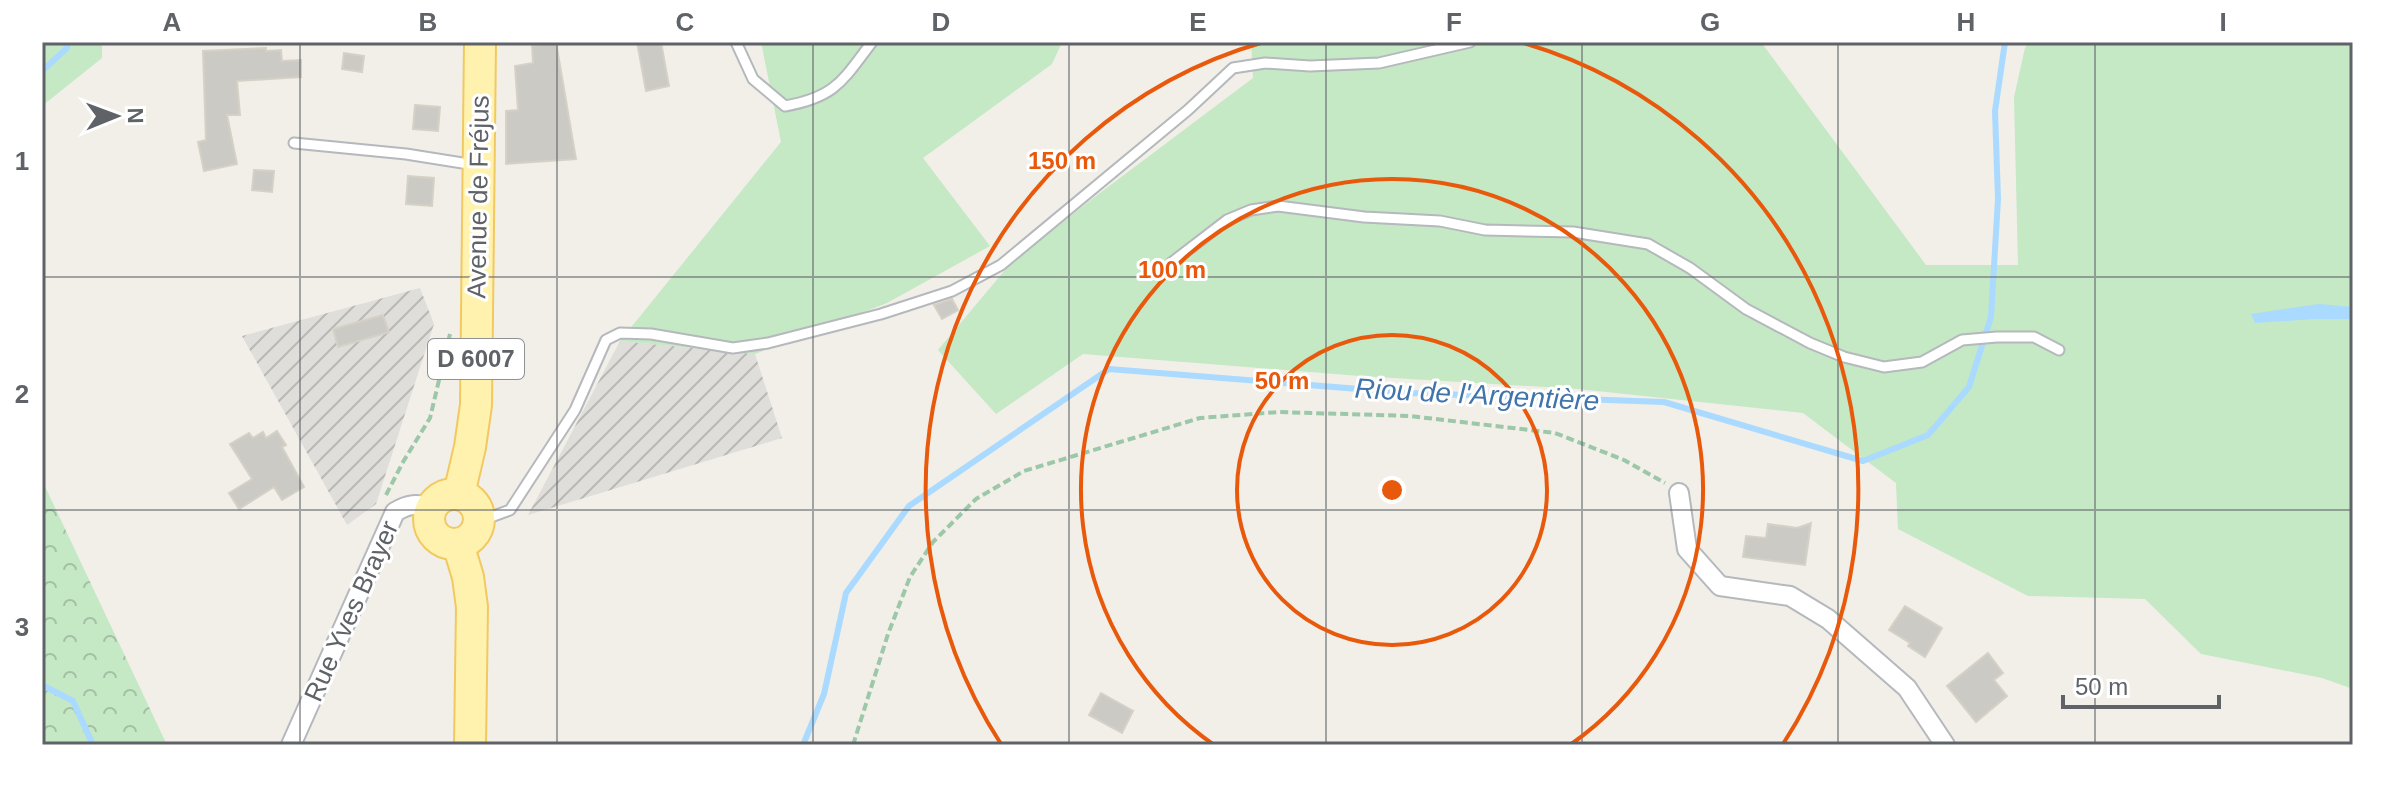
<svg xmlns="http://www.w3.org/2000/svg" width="2395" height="787" font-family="Helvetica,sans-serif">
<defs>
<pattern id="industrial-furrows" width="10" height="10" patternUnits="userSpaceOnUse" patternTransform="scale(2)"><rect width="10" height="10" fill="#e0deda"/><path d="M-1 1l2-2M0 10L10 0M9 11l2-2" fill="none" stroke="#b9b8b5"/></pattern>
<pattern id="forest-crowns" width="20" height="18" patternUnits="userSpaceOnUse" patternTransform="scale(2)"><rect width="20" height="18" fill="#c5e8c5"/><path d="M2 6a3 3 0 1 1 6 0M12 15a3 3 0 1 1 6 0" fill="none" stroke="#a3c0a4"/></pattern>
</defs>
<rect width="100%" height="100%" fill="#f1efe8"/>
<path fill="url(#industrial-furrows)" d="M420 288 434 324 376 504 347 525 242 336Z
M620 341 755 354 782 438 528 515Z"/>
<path fill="#c5e8c5" d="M42 42H102V58L42 106Z
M761 42H1062L1052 64 923 158 990 246 887 303 755 354 620 341 781 142Z
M1251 42H1761L1926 265H2018L2014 97 2025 48 2029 42H2353V689L2322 678 2201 654 2145 599 2028 596 1898 529 1896 483 1803 413 1578 389 1360 376 1083 354 996 414 938 350 1010 264 1088 202 1253 78Z"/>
<path fill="url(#forest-crowns)" d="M42 480 167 745H42Z"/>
<path fill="#aadaff" d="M2319 304 2353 307V319H2314L2255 323 2251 314Z"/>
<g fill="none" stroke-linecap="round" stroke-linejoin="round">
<path stroke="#aadaff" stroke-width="6" d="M42 71 67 48V42
M42 685 73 701 93 745
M803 745 824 694 846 593 909 506 1109 369 1409 393 1664 402 1863 461 1928 435 1969 387 1991 317 1998 199 1995 111 2005 42"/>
</g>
<path fill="#cccac5" stroke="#d6d1c6" stroke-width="2" d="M556 42 576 159 506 164V111L518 110 515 66 533 63 532 46Z
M637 42H661L669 86 646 91Z
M266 48V51L281 50 282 61 301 60V77L237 81 240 115H227L237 164 204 171 198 142 206 140 203 51Z
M344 53 364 56 362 72 342 69Z
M415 105 440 107 438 131 413 129Z
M254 170 274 171 272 192 252 190Z
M408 176 434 178 432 206 406 204Z
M952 299 958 310 942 319 934 305Z
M383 315 389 332 338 347 333 329Z
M277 431 286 445 282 447 304 487 282 500 274 487 239 509 229 493 252 479 230 444 249 433 253 438 263 432 266 438Z
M1811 523 1805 565 1743 557 1746 536 1766 538 1768 524 1797 528Z
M1905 606 1942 628 1925 657 1908 646 1910 643 1889 630Z
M1988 653 2003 673 1994 680 2007 696 1976 722 1947 686Z
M1101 693 1133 711 1122 733 1089 715Z"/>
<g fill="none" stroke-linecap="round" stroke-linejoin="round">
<defs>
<path id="service" d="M736 42 753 79 785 106C836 97 843 80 872 42
M294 143 406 154 475 165
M1171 263 1227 220 1251 210 1278 206 1364 217 1440 221 1485 230 1573 232 1648 244 1690 268 1746 309 1810 343 1844 357 1884 367 1922 362 1962 340 1997 337H2034L2059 350
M480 521 510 510 575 410 606 340 620 333 651 334 733 348 768 343 881 314 952 291 1001 265 1188 110 1233 68 1265 63 1310 66 1379 63 1470 42"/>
<path id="minor" d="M1679 493 1687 549 1720 586 1790 596 1828 619 1907 688 1945 745
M291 745 395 512C408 504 417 503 432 508"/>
<path id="primary" d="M459 494 470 447 476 405 480 42
M429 519a25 25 0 1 1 50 0a25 25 0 1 1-50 0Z
M458 544 468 577 472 607 470 745"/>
</defs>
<use href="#service" stroke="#b5b8bc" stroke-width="13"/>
<use href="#minor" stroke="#b5b8bc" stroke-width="22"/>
<use href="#primary" stroke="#f2c960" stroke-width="34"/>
<path stroke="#9cc7a9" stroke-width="4" stroke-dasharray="8 4" stroke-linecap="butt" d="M386 495 403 462 430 418 450 334
M853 745 888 634 910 577 933 542 976 499 1024 471 1200 418 1279 412 1410 416 1555 433 1624 460 1665 483"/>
<use href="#service" stroke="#fff" stroke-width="9"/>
<use href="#minor" stroke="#fff" stroke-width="18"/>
<use href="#primary" stroke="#fff2af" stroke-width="30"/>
</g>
<path fill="none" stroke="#5f6368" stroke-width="2" stroke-opacity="0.55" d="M300 42V745M557 42V745M813 42V745M1069 42V745M1326 42V745M1582 42V745M1838 42V745M2095 42V745M42 277H2353M42 510H2353"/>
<g fill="none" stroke="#e8590c" stroke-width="4">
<circle cx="1392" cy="490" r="155"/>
<path d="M1214 745A311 311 0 1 1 1570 745"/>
<path d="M1001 744A466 466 0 0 1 1264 42M1520 42A466 466 0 0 1 1783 744"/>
</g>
<g text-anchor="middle" stroke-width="6" stroke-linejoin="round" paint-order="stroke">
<rect fill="#fff" stroke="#8f9295" stroke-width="2" x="428" y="339" width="96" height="40" rx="6"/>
<g font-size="24" font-weight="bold" fill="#5f6368">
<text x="476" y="367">D 6007</text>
</g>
<g font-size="26" fill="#5f6368" stroke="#fff">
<text transform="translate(478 197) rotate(-89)" y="9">Avenue de Fréjus</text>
<text transform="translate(351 611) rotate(-66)" y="9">Rue Yves Brayer</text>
</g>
<g font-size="28" font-style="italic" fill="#4174aa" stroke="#fff">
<text transform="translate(1477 394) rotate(3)" y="10">Riou de l'Argentière</text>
</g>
</g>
<circle cx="1392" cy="490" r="12" fill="#e8590c" stroke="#fff" stroke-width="4"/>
<g font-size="24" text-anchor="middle" font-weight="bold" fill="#e8590c" stroke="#fff" stroke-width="6" stroke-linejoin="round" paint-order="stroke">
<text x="1062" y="169">150 m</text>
<text x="1172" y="278">100 m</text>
<text x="1282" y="389">50 m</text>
</g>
<rect width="2395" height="787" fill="none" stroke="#ffffff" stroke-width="88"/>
<g transform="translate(116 116) rotate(89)" stroke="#ffffff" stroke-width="6" paint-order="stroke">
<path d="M0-6L14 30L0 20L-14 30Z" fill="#5f6368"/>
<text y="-12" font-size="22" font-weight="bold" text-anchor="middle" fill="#5f6368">N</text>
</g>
<path d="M2063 695v12h156v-12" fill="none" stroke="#5f6368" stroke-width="4"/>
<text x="2075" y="695" font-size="24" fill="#5f6368" stroke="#ffffff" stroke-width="6" paint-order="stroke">50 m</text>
<rect x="44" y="44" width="2307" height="699" fill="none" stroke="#5f6368" stroke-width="3"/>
<g font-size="26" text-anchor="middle" font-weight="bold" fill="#5f6368">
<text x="172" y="31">A</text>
<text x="428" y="31">B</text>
<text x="685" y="31">C</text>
<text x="941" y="31">D</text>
<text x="1198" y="31">E</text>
<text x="1454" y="31">F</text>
<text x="1710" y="31">G</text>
<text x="1966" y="31">H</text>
<text x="2223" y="31">I</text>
<text x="22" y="170">1</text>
<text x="22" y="403">2</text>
<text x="22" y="636">3</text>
</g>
</svg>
